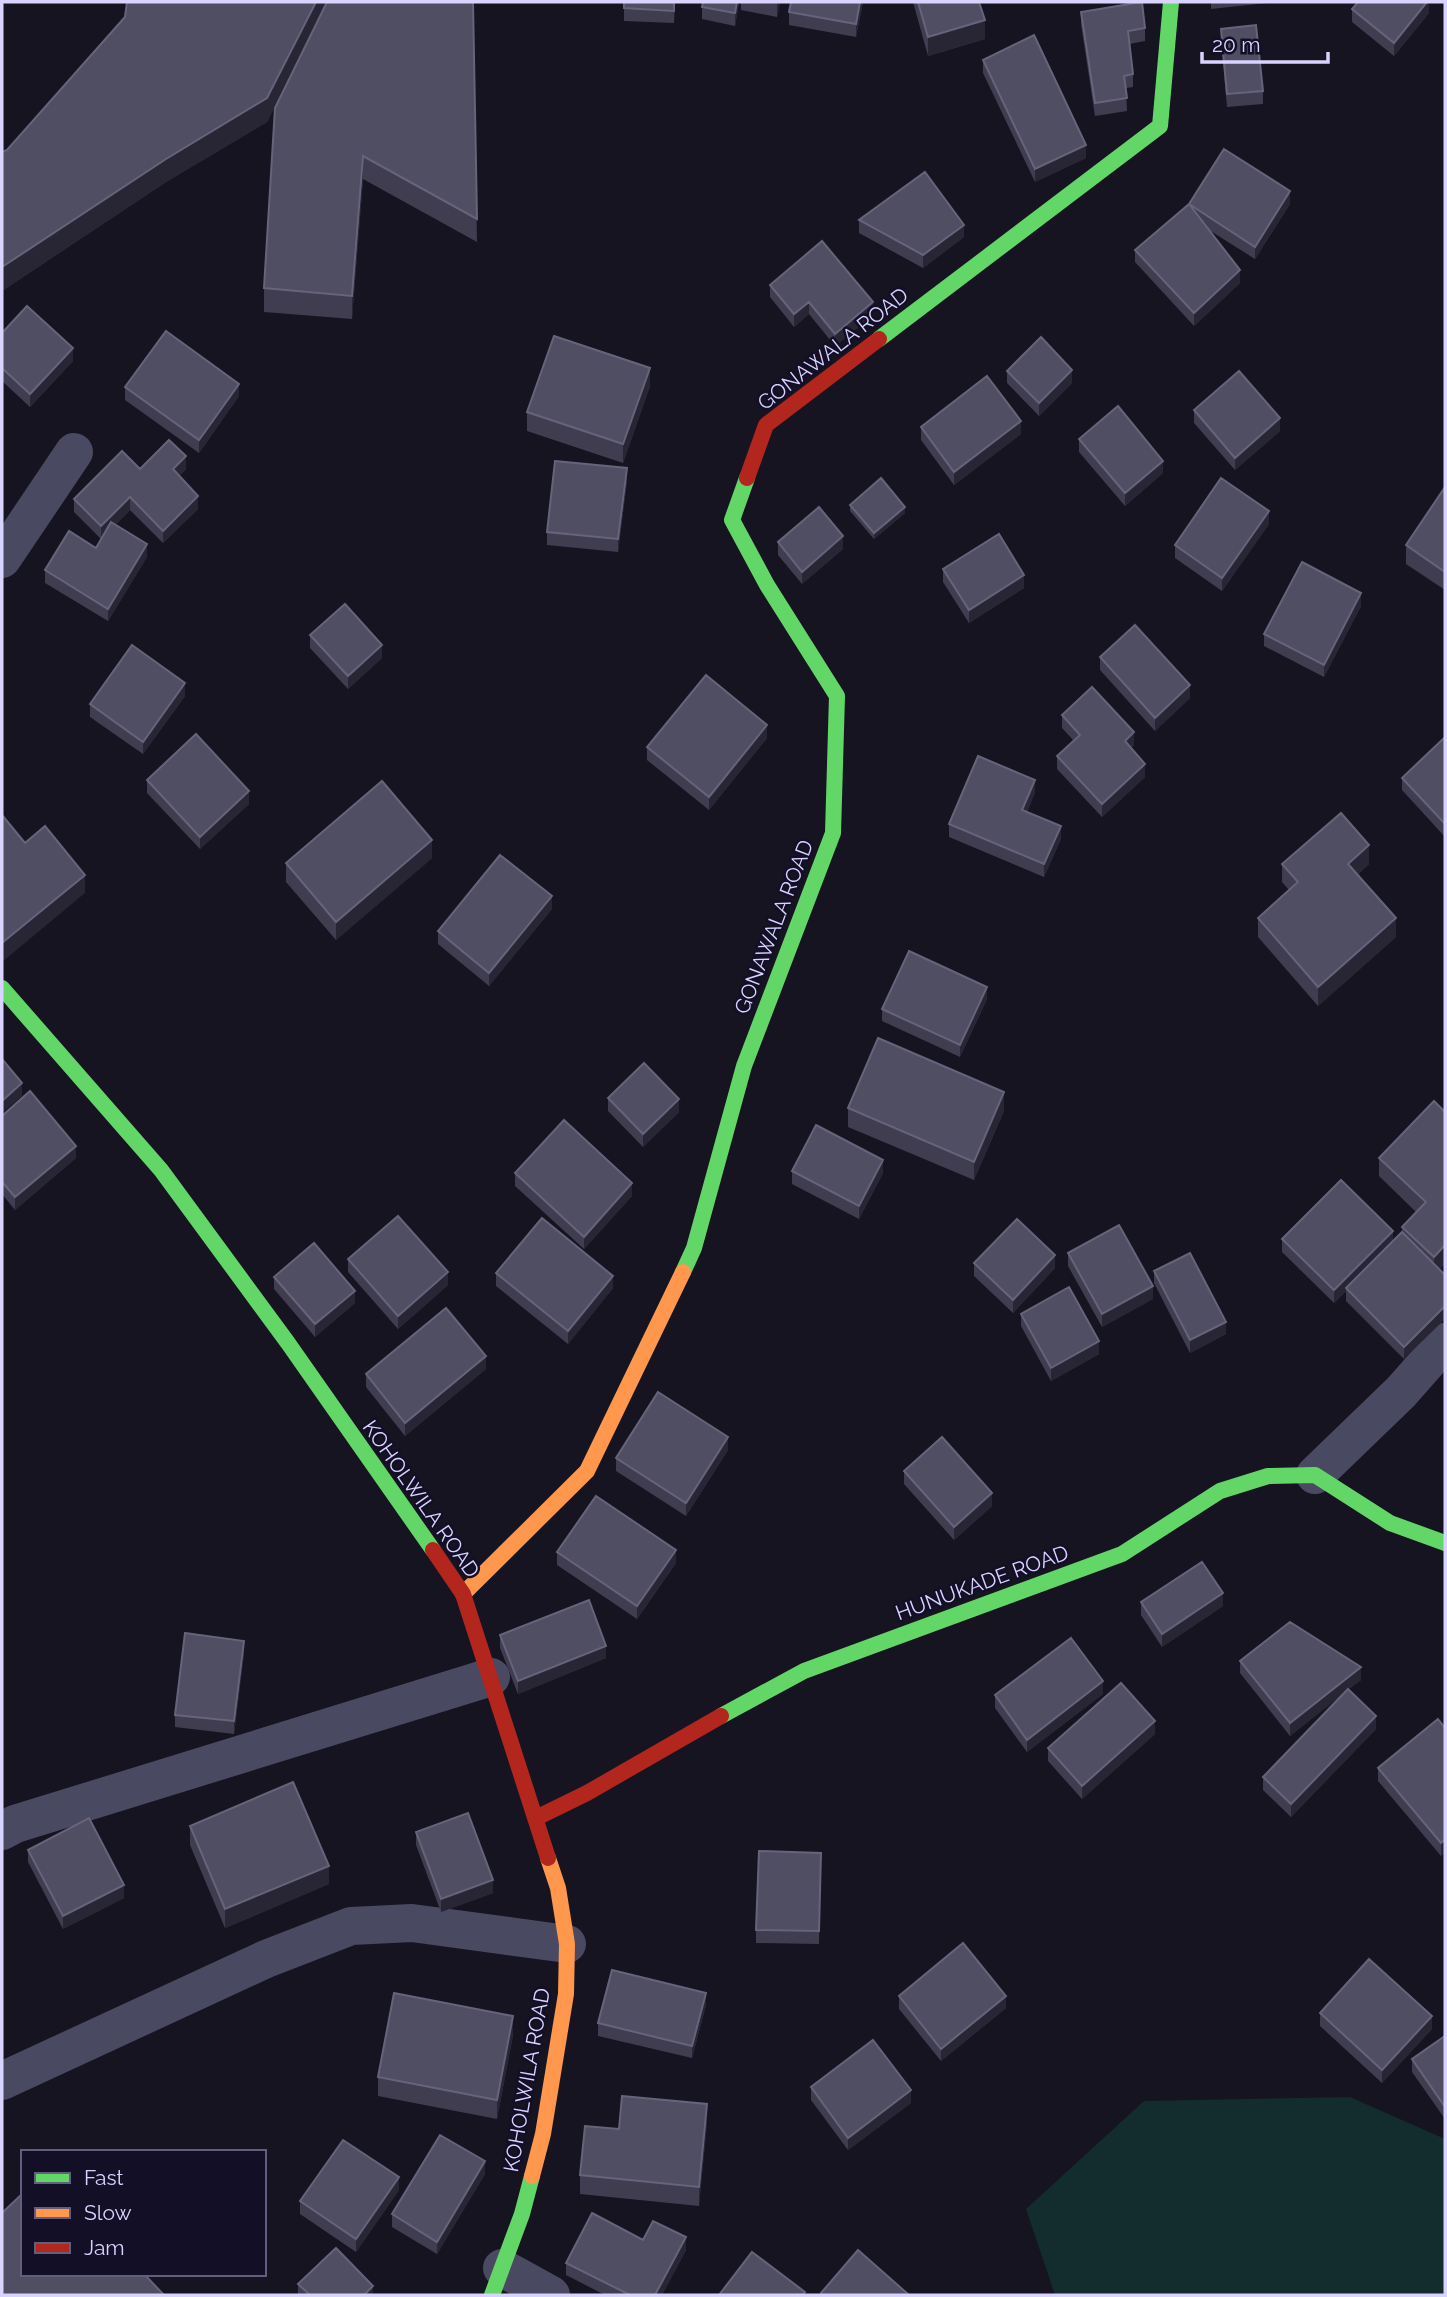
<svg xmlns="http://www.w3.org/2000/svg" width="1447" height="2297" font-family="Raleway,sans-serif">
<rect width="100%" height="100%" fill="#161421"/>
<path fill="#132c2d" d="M1350 2097 1445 2139V2295H1055L1026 2209 1144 2101Z"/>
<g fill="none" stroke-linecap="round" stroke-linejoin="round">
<path stroke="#4a4962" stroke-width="38" d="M2 559 74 452
M1315 1475 1401 1392 1445 1342
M2 1831 15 1824 491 1677
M2 2081 266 1959 351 1926 412 1923 567 1944
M502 2268 551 2295"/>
<path stroke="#63d668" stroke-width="16" d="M879 339 1160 126 1171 2
M2 988 161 1170 288 1343 433 1550
M683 1272 694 1248 744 1066 833 833 837 696 767 585 732 520 747 478
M721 1716 804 1671 1122 1554 1220 1491 1268 1476 1315 1475 1390 1523 1445 1543
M492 2295 522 2214 532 2176"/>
<path stroke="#ff974d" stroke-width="16" d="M463 1594 587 1471 683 1272
M532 2176 543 2134 566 1994 567 1944 558 1888 548 1858"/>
<path stroke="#b3261e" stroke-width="16" d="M747 478 766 425 879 339
M433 1550 463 1594 548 1858
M536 1818 587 1793 721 1716"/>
</g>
<path fill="#403d50" d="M127 2H473L477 242 363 179 352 319 264 312V288L275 108 309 38 267 122 166 182 2 291V152L7 150 125 17Z
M624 2H675L674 23 624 21Z
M739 2 735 26 702 19V7Z
M741 2H780L777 17 741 10Z
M791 2H863L856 37 789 25V12Z
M913 2H979L985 39 928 56Z
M1211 2H1276L1211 9Z
M1429 2V13L1394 56 1352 22V9Z
M1081 12 1145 28V41L1129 44 1133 74V87L1126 88 1127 111 1095 116 1081 24Z
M1221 29 1263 91V104L1227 107 1221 42Z
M983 60 1086 158 1035 182 983 73Z
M1189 204H1290L1255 259 1209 230 1240 283 1194 326 1135 262V250Z
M859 220 964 237 923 268 859 233Z
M770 285 873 315 835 346 809 314 794 327 770 297Z
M2 333 73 361 30 407 2 381Z
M1007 371 1072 383 1039 416 1007 383Z
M650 386 623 463 527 431V412Z
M125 387 239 396 199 453 125 400Z
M1194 410 1280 431 1235 470 1194 423Z
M921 427 1021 434 954 485 921 440Z
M1079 439 1163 473 1125 506 1079 452Z
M140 469H186L179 476 198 509 163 543 130 510 115 525 147 557 108 621 45 583V570L96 548 101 539 74 512V499Z
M627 481 618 552 547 545V532Z
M1445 487V590L1406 564V545Z
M850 505 905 513 874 539 850 511Z
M1269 524 1222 591 1175 558V545Z
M778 542 843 549 802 584 778 555Z
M943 569 1024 588 969 623 943 582Z
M1361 606 1324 677 1264 646V634Z
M310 635 382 658 348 689 310 648Z
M1100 657 1190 698 1155 731 1100 670Z
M185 696 143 754 90 717V704Z
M1062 715 1134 745 1131 748 1145 777 1102 817 1057 769V756L1074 741 1062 728Z
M1445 737V837L1402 790V778Z
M767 738 709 810 647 760V747Z
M147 780 249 804 200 849 147 793Z
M1035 792 1027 812 1061 839 1044 877 949 837V824Z
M432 858 336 940 286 882V863Z
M1282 864H1369L1358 874 1396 937 1318 1006 1258 937V918L1289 890 1282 882Z
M552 909 489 986 438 944V931Z
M987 999 960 1057 882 1021V1009Z
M608 1098 679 1112 643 1147 608 1111Z
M848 1108 1004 1111 974 1180 848 1127Z
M1445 1112V1263L1439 1270 1404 1359 1346 1301V1291L1334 1303 1282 1252V1239L1393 1241 1402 1232V1227L1416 1212 1379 1176V1158Z
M2 1116 76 1158 15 1210 2 1194Z
M792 1171 883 1173 859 1219 792 1184Z
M515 1173 632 1196 584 1249 515 1186Z
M1068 1253 1153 1299 1102 1327 1068 1266Z
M348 1259 448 1285 398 1329 348 1272Z
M974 1263 1055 1268 1013 1313 974 1276Z
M1154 1271 1226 1334 1190 1353 1154 1283Z
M496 1273 613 1288 568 1344 496 1286Z
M274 1277 355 1303 315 1337 274 1289Z
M1021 1314 1099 1354 1051 1381 1021 1326Z
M486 1369 405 1436 366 1387V1374Z
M728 1450 686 1516 616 1471V1458Z
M904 1471 992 1506 954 1540 904 1484Z
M557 1552 676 1563 637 1619 557 1565Z
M1141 1602 1223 1606 1162 1647 1141 1615Z
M500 1635 606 1658 518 1694 500 1648Z
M244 1653 234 1734 175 1727V1715Z
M1240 1661 1361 1680 1349 1689 1376 1729 1291 1817 1263 1790V1777L1345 1692 1290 1736 1240 1673Z
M1103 1694 1027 1752 995 1708V1695Z
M1445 1728V1852L1441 1856 1378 1781V1768Z
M1155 1734 1082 1799 1048 1761V1748Z
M190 1826 329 1884 225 1928 190 1845Z
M416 1832 493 1893 441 1912 416 1845Z
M28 1850 124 1898 63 1929 28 1862Z
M821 1853 819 1944 756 1943V1930Z
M899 1996 1006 2008 941 2061 899 2009Z
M706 2005 692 2058 598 2036V2023Z
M1320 2013 1432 2029 1382 2083 1320 2026Z
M513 2035 497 2119 378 2096V2077Z
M1445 2036V2119L1412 2072V2059Z
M811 2087 911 2103 848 2150 811 2100Z
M707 2122 699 2206 580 2194V2175Z
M485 2174 437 2254 392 2227V2214Z
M399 2190 356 2252 300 2214V2201Z
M643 2240 686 2250 662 2295H605L566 2275V2263Z
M298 2284 373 2295H298Z"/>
<path fill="#282635" d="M316 2H328L267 122 166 182 2 291V267Z
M737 2H739L735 26V13Z
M778 2H780L777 17V4Z
M860 2H863L856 37V24Z
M1427 2H1429V13L1394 56V43Z
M985 20V39L928 56V37Z
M1086 145V158L1035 182V169Z
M363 156V179L352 319V296Z
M1290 191V204L1255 259V247Z
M964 225V237L923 268V255Z
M1240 270V283L1194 326V313Z
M809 302V314L794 327V314Z
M873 302V315L835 346V334Z
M73 348V361L30 407V394Z
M650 368V386L623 463V444Z
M1072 370V383L1039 416V403Z
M239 384V396L199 453V440Z
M1280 418V431L1235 470V458Z
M1021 421V434L954 485V472Z
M186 456V469L173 482V469Z
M1163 461V473L1125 506V493Z
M627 468V481L618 552V539Z
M198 496V509L163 543V531Z
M130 497V510L101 539V526Z
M905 507V513L874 539V533Z
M1269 511V524L1222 591V578Z
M843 536V549L802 584V572Z
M147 544V557L108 621V609Z
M1024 575V588L969 623V610Z
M1361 593V606L1324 677V665Z
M382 645V658L348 689V676Z
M185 683V696L143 754V742Z
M1190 685V698L1155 731V718Z
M767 725V738L709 810V797Z
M1134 732V745L1125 754V741Z
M1145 764V777L1102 817V804Z
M1035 780V792L1022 823V810Z
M249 791V804L200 849V837Z
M1061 826V839L1044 877V864Z
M432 840V858L336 940V922Z
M1369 845V864L1348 882V864Z
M85 875V893L2 962V943Z
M552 896V909L489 986V973Z
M1396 918V937L1318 1006V987Z
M987 987V999L960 1057V1045Z
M22 1083V1096L2 1113V1101Z
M1004 1092V1111L974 1180V1162Z
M679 1099V1112L643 1147V1134Z
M76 1146V1158L15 1210V1197Z
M883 1160V1173L859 1219V1206Z
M632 1183V1196L584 1249V1237Z
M1393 1231V1243L1346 1288V1291L1334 1303V1290Z
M1445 1245V1263L1434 1275V1257Z
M1055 1255V1268L1013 1313V1300Z
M448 1272V1285L398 1329V1316Z
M613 1276V1288L568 1344V1331Z
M1153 1286V1299L1102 1327V1314Z
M355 1291V1303L315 1337V1324Z
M1445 1306V1319L1404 1359V1347Z
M1226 1322V1334L1190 1353V1340Z
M1099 1341V1354L1051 1381V1368Z
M486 1356V1369L405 1436V1423Z
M728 1437V1450L686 1516V1503Z
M992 1493V1506L954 1540V1527Z
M676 1550V1563L637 1619V1606Z
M1223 1593V1606L1162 1647V1634Z
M244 1641V1653L234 1734V1721Z
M606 1646V1658L518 1694V1681Z
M1361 1667V1680L1290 1736V1723Z
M1103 1681V1694L1027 1752V1740Z
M1376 1716V1729L1291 1817V1804Z
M1155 1721V1734L1082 1799V1786Z
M1445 1839V1852L1441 1856V1843Z
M329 1866V1884L225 1928V1909Z
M493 1880V1893L441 1912V1899Z
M124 1885V1898L63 1929V1916Z
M706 1993V2005L692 2058V2046Z
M1006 1996V2008L941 2061V2049Z
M513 2016V2035L497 2119V2100Z
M1432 2016V2029L1382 2083V2070Z
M911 2090V2103L848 2150V2138Z
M707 2104V2122L699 2206V2187Z
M485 2161V2174L437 2254V2242Z
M399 2177V2190L356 2252V2239Z
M686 2237V2250L662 2295H655Z
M373 2286V2295H364Z"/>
<path fill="#504e63" stroke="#66637b" stroke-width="2" d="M127 2H316L267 98 166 159 2 267V152L7 150 125 17Z
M327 2H473L477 219 363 156 352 296 264 288 275 108Z
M624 2H674V11L624 8Z
M703 2H737L735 13 702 7Z
M791 2H860L856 24 789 12Z
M918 2H979L985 20 928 37Z
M1142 2 1145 28 1128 31 1133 74 1124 76 1127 98 1095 103 1081 12Z
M1358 2H1427L1394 43 1352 9Z
M1256 25 1263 91 1227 94 1221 29Z
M1034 35 1086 145 1035 169 983 60Z
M1224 149 1290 191 1255 247 1189 204 1240 270 1194 313 1135 250 1189 204Z
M925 172 964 225 923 255 859 220Z
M822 241 873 302 835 334 809 302 794 314 770 285Z
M27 306 73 348 30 394 2 368V333Z
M166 331 239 384 199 440 125 387Z
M554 336 650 368 623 444 527 412Z
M1041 337 1072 370 1039 403 1007 371Z
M1239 371 1280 418 1235 458 1194 410Z
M987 376 1021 421 954 472 921 427Z
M1118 406 1163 461 1125 493 1079 439Z
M169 440 186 456 173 469 198 496 163 531 130 497 101 526 74 499 122 451 140 469Z
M555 461 627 468 618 539 547 532Z
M881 478 905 507 874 533 850 505Z
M1221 478 1269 511 1222 578 1175 545Z
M1445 487V572L1406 545Z
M819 507 843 536 802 572 778 542Z
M111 522 147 544 108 609 45 570 69 531 96 548Z
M999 534 1024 575 969 610 943 569Z
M1302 562 1361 593 1324 665 1264 634Z
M345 604 382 645 348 676 310 635Z
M1135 625 1190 685 1155 718 1100 657Z
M132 645 185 683 143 742 90 704Z
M706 675 767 725 709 797 647 747Z
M1092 687 1134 732 1125 741 1145 764 1102 804 1057 756 1080 735 1062 715Z
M196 734 249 791 200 837 147 780Z
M1445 737V824L1402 778Z
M978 756 1035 780 1022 810 1061 826 1044 864 949 824Z
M382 781 432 840 336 922 286 863Z
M1341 813 1369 845 1348 864 1396 918 1318 987 1258 918 1298 882 1282 864Z
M2 815 25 843 45 826 85 875 2 943Z
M500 855 552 896 489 973 438 931Z
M909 951 987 987 960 1045 882 1009Z
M878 1038 1004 1092 974 1162 848 1108Z
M2 1059 22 1083 2 1101Z
M644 1063 679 1099 643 1134 608 1098Z
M30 1091 76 1146 15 1197 2 1182V1116Z
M1434 1101 1445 1112V1245L1434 1257 1402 1227 1426 1202 1379 1158Z
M564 1120 632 1183 584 1237 515 1173Z
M816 1125 883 1160 859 1206 792 1171Z
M1341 1180 1393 1231 1334 1290 1282 1239Z
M398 1216 448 1272 398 1316 348 1259Z
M542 1218 613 1276 568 1331 496 1273Z
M1017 1219 1055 1255 1013 1300 974 1263Z
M1119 1225 1153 1286 1102 1314 1068 1253Z
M1402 1232 1445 1275V1306L1404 1347 1346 1288Z
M314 1243 355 1291 315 1324 274 1277Z
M1190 1253 1226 1322 1190 1340 1154 1271Z
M1069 1287 1099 1341 1051 1368 1021 1314Z
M446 1308 486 1356 405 1423 366 1374Z
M658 1392 728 1437 686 1503 616 1458Z
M942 1437 992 1493 954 1527 904 1471Z
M596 1496 676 1550 637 1606 557 1552Z
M1202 1562 1223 1593 1162 1634 1141 1602Z
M589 1600 606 1646 518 1681 500 1635Z
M1290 1622 1361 1667 1290 1723 1240 1661Z
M185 1633 244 1641 234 1721 175 1715Z
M1071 1638 1103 1681 1027 1740 995 1695Z
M1121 1683 1155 1721 1082 1786 1048 1748Z
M1348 1689 1376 1716 1291 1804 1263 1777Z
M1438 1719 1445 1728V1839L1441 1843 1378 1768Z
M293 1782 329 1866 225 1909 190 1826Z
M468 1813 493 1880 441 1899 416 1832Z
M89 1818 124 1885 63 1916 28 1850Z
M759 1851 821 1853 819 1931 756 1930Z
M963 1943 1006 1996 941 2049 899 1996Z
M1369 1959 1432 2016 1382 2070 1320 2013Z
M612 1970 706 1993 692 2046 598 2023Z
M394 1993 513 2016 497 2100 378 2077Z
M1445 2036V2107L1412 2059Z
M873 2040 911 2090 848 2138 811 2087Z
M622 2096 707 2104 699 2187 580 2175 585 2126 619 2129Z
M440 2135 485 2161 437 2242 392 2214Z
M343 2140 399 2177 356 2239 300 2201Z
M23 2193V2274H144L164 2295H2V2213Z
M592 2213 643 2240 653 2221 686 2237 655 2295H630L566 2263Z
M336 2248 373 2286 364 2295H310L298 2284Z
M858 2250 909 2295H823L821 2293Z
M752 2252 805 2292 802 2295H719Z"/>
<g text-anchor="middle" stroke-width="5" stroke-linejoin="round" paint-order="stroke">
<g font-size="21" fill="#d9d4ff" stroke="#130f26">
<text transform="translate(833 349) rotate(-38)" y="7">GONAWALA ROAD</text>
<text transform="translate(774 927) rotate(-69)" y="7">GONAWALA ROAD</text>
<text transform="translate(421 1499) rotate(55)" y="7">KOHOLWILA ROAD</text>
<text transform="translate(982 1583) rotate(-20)" y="7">HUNUKADE ROAD</text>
<text transform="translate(527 2080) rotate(-80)" y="7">KOHOLWILA ROAD</text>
</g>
</g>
<rect width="1447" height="2297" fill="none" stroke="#d9d4ff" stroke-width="7"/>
<rect x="21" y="2150" width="245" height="126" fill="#130f26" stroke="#625e7d" stroke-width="2"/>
<rect x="35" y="2173" width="35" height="10" fill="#63d668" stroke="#625e7d" stroke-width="2"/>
<text x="84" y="2185" font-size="21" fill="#d9d4ff">Fast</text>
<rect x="35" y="2208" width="35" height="10" fill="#ff974d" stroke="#625e7d" stroke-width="2"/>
<text x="84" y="2220" font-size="21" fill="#d9d4ff">Slow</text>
<rect x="35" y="2243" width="35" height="10" fill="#b3261e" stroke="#625e7d" stroke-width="2"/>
<text x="84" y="2255" font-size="21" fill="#d9d4ff">Jam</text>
<path d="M1202 52v10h126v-10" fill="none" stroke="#d9d4ff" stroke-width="3.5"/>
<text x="1212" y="52" font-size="21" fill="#d9d4ff" stroke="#130f26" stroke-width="5" paint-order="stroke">20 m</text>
</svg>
